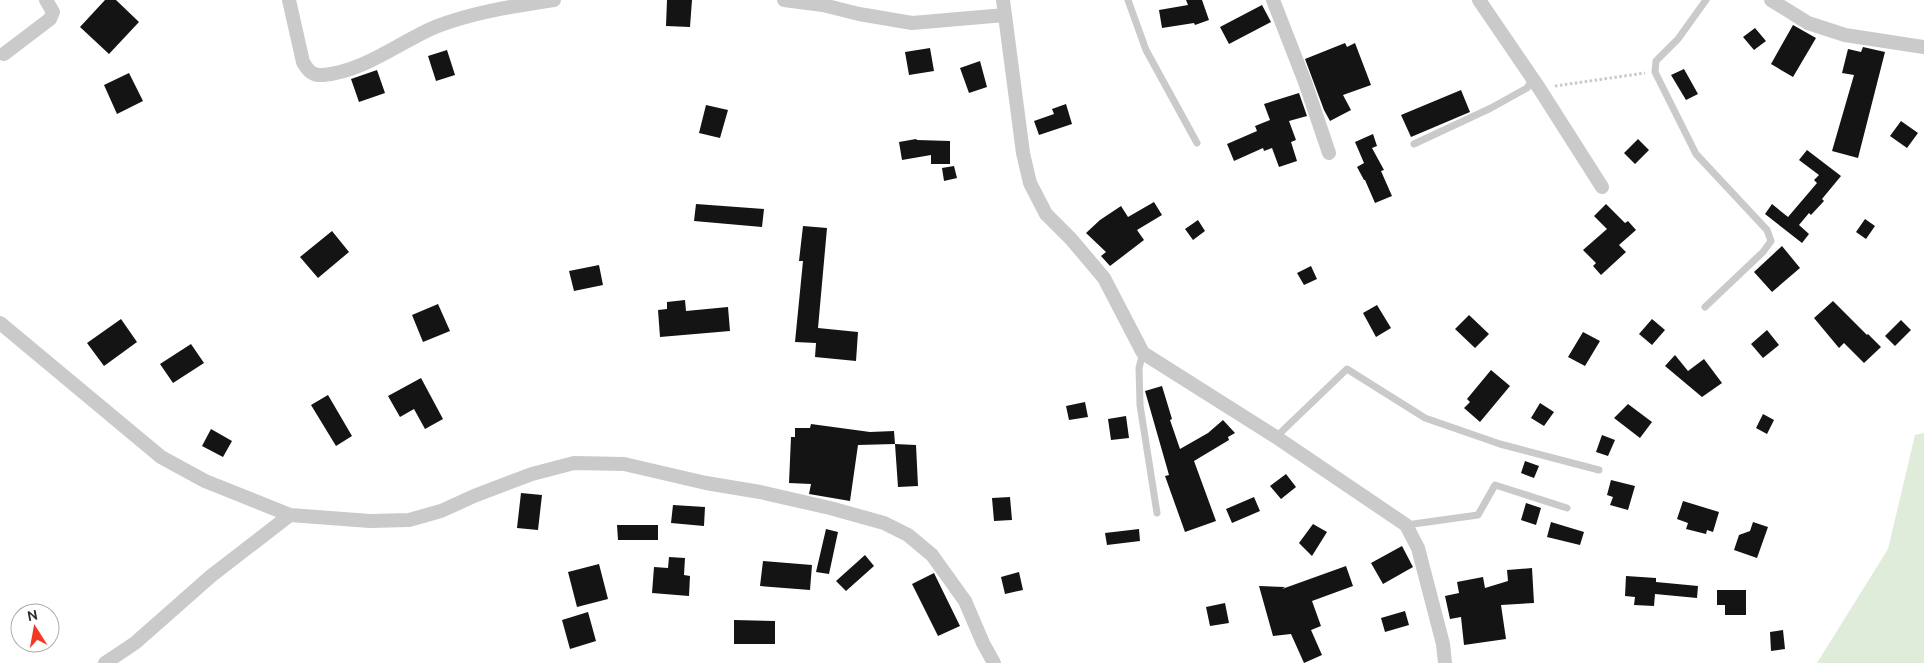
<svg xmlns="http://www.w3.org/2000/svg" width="1924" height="663" font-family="Ubuntu,sans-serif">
<rect width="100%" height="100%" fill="#fff"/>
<path fill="#e0ecda" d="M1924 433V663H1817L1888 549 1915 435Z"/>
<path fill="#141414" d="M105 0H116L139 22 109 54 80 27Z
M667 0H692L690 27 666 26Z
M1186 0H1202L1209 20 1195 25 1194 23 1162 28 1159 10 1188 5Z
M1262 5 1271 22 1229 44 1220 27Z
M1793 25 1816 38 1793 77 1771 64Z
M1755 28 1766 41 1754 50 1743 37Z
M1345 43 1347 47 1355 43 1371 85 1343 95 1351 110 1330 121 1324 110 1305 59Z
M1863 47 1885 52 1858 158 1832 151 1854 75 1842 73 1848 49 1861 52Z
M930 48 934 71 909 75 905 52Z
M447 50 455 75 436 81 428 56Z
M980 61 987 87 969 93 960 68Z
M1684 69 1698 94 1686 100 1671 75Z
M377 70 385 93 359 102 351 79Z
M129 73 143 101 117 114 104 85Z
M1461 90 1470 112 1411 137 1401 115Z
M1299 93 1307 116 1289 121 1296 140 1291 142 1297 161 1279 167 1272 148 1264 151 1263 148 1234 161 1227 144 1257 131 1255 126 1270 120 1264 104Z
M1066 104 1072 124 1039 135 1034 121 1054 114 1052 109Z
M706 105 728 110 720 138 699 133Z
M1901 121 1918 133 1907 148 1890 136Z
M1373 134 1377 146 1372 148 1384 170 1381 171 1392 196 1375 203 1365 180H1364L1357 167 1364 163 1355 142Z
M916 139 917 140 950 141V164H931V155L902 160 899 142Z
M1638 139 1649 150 1635 164 1624 153Z
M1807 150 1841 176 1822 199 1824 201 1811 215 1809 213 1799 225 1809 234 1802 243 1765 214 1772 204 1788 217 1817 183 1814 180 1819 175 1799 160Z
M954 166 957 178 944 181 942 168Z
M1154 202 1162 215 1137 230 1144 240 1110 266 1101 256 1106 252 1086 233 1100 220 1121 206 1128 217Z
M696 204 764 209 762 227 694 221Z
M1606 204 1625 223 1628 221 1636 230 1619 245 1626 252 1601 275 1593 266 1596 263 1583 250 1607 229 1594 216Z
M1865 219 1875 226 1866 239 1856 232Z
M1198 220 1205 231 1193 240 1185 229Z
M803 226 827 228 818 328 858 332 856 361 815 357 816 343 795 342 803 261H799Z
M332 231 349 252 318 278 300 257Z
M1782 246 1800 268 1772 292 1754 272Z
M599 265 603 285 574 291 569 271Z
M1311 266 1317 279 1304 285 1297 273Z
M685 300 686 311 728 307 730 331 660 337 658 310 667 309V302Z
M1833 301 1867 335 1868 334 1881 347 1864 363 1844 343 1839 348 1814 318Z
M438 304 450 331 423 342 412 315Z
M1377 305 1391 328 1376 337 1363 313Z
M1469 315 1489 334 1475 348 1455 329Z
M121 319 137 342 104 366 87 343Z
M1652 319 1665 330 1652 345 1639 334Z
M1901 320 1911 330 1895 346 1885 336Z
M1767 330 1779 345 1763 358 1751 344Z
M1583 332 1600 341 1585 366 1568 357Z
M191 344 204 363 173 383 160 364Z
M1675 355 1688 371 1704 359 1722 383 1702 397 1665 366Z
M1491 370 1510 386 1480 422 1464 408 1470 402 1467 399Z
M421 378 443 419 425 429 414 409 400 417 388 396Z
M1162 386 1172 419 1170 420 1180 449 1208 433 1223 420 1235 433 1228 437 1229 440 1194 461 1216 521 1185 532 1165 476 1169 475 1145 391Z
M328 395 352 436 336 446 311 405Z
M1085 402 1088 417 1069 420 1066 406Z
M1540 403 1554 412 1544 426 1531 418Z
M1628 404 1652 422 1640 438 1614 418Z
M1763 414 1774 420 1767 434 1756 428Z
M1126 416 1129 438 1111 440 1108 419Z
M811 424 870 432 894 431 895 444 858 445 850 501 809 494 811 484 789 483 791 437H795V428H810Z
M211 429 232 441 223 457 202 446Z
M1602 435 1615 440 1608 456 1596 452Z
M895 444 916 445 918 486 898 487Z
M1525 461 1539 466 1534 478 1521 473Z
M1286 474 1296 487 1281 499 1270 486Z
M1611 480 1635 486 1628 510 1610 505 1613 497 1607 495Z
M521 493 542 495 538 530 517 528Z
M1010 497 1012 520 994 521 992 498Z
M1254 497 1260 511 1232 523 1226 509Z
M1683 501 1719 512 1713 532 1707 530 1706 534 1686 529 1688 523 1677 519Z
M1526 503 1541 508 1536 525 1521 520Z
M673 505 705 507 704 526 671 523Z
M1551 522 1584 532 1580 545 1547 537Z
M1753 522 1768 527 1757 558 1734 550 1739 535 1750 531Z
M1313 524 1327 532 1312 556 1299 543Z
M617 525H658V540H618Z
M826 529 838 532 829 574 816 572Z
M1139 529 1140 541 1107 545 1105 533Z
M1402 546 1413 567 1383 584 1371 563Z
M865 555 874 566 846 591 836 581Z
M669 557 685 558 684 575 690 576 689 596 652 593 654 567 668 568Z
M763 561 812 565 810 590 760 586Z
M599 564 608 599 577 607 568 572Z
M1346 566 1353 586 1312 601 1321 626 1311 630 1322 655 1304 663 1291 634 1273 636 1259 586 1285 587 1282 589Z
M1532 568 1534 603 1501 605 1506 639 1464 645 1461 617 1450 619 1445 596 1459 593 1457 582 1483 577 1485 588 1508 581 1507 570Z
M1019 572 1023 590 1005 594 1001 577Z
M934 573 960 626 938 636 912 584Z
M1626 576 1656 578V582L1698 586 1697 598 1655 594 1654 606 1634 605 1635 597 1625 596Z
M1717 590H1746V615H1725V605H1717Z
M1225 603 1229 623 1210 626 1206 607Z
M1405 611 1409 625 1385 632 1381 618Z
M588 612 596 641 570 649 562 620Z
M734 620 775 621V644H734Z
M1783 630 1785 649 1771 651 1770 632Z"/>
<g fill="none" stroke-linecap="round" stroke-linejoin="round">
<path stroke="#cacaca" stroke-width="3" stroke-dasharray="2.5 2.5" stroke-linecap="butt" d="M1555 86 1645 73"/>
<path stroke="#cacaca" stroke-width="7" d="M1128 0 1146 50 1197 143
M1414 144 1491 108 1527 88 1533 79
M1705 307 1763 252 1771 241 1767 230 1696 154 1655 72 1656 61 1678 39 1706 0
M1143 353 1139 368 1140 405 1157 513
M1276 437 1347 369 1425 418 1500 444 1599 470
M1406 525 1478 515 1495 485 1567 508"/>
<path stroke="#cacaca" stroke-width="14" d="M289 0 303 62C308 71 313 76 323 75 365 71 398 43 435 27 473 12 514 6 554 0
M784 0 823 5 859 14 912 23 1005 15
M1003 0 1023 153 1030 183 1046 214 1071 239 1104 278 1143 353 1276 437 1406 525 1418 548 1443 644 1445 663
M1273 0 1305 82 1329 153
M1479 0 1539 88 1602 187
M1771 0 1808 23 1845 35 1924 47
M4 54 50 19 53 12 46 0
M0 323 161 457 205 481 290 515 370 521 409 520 441 511 474 496 532 474 574 463 624 464 706 483 760 492 830 508 884 523 908 535 932 555 965 601 983 643 994 663
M105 663 135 643 211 576 290 515"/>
</g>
<g transform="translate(35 628) rotate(349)"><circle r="24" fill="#ffffff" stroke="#ababab"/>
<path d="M0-4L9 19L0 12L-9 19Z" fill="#f23a22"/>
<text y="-8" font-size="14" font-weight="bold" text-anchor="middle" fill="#2d2d2d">N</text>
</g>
</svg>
